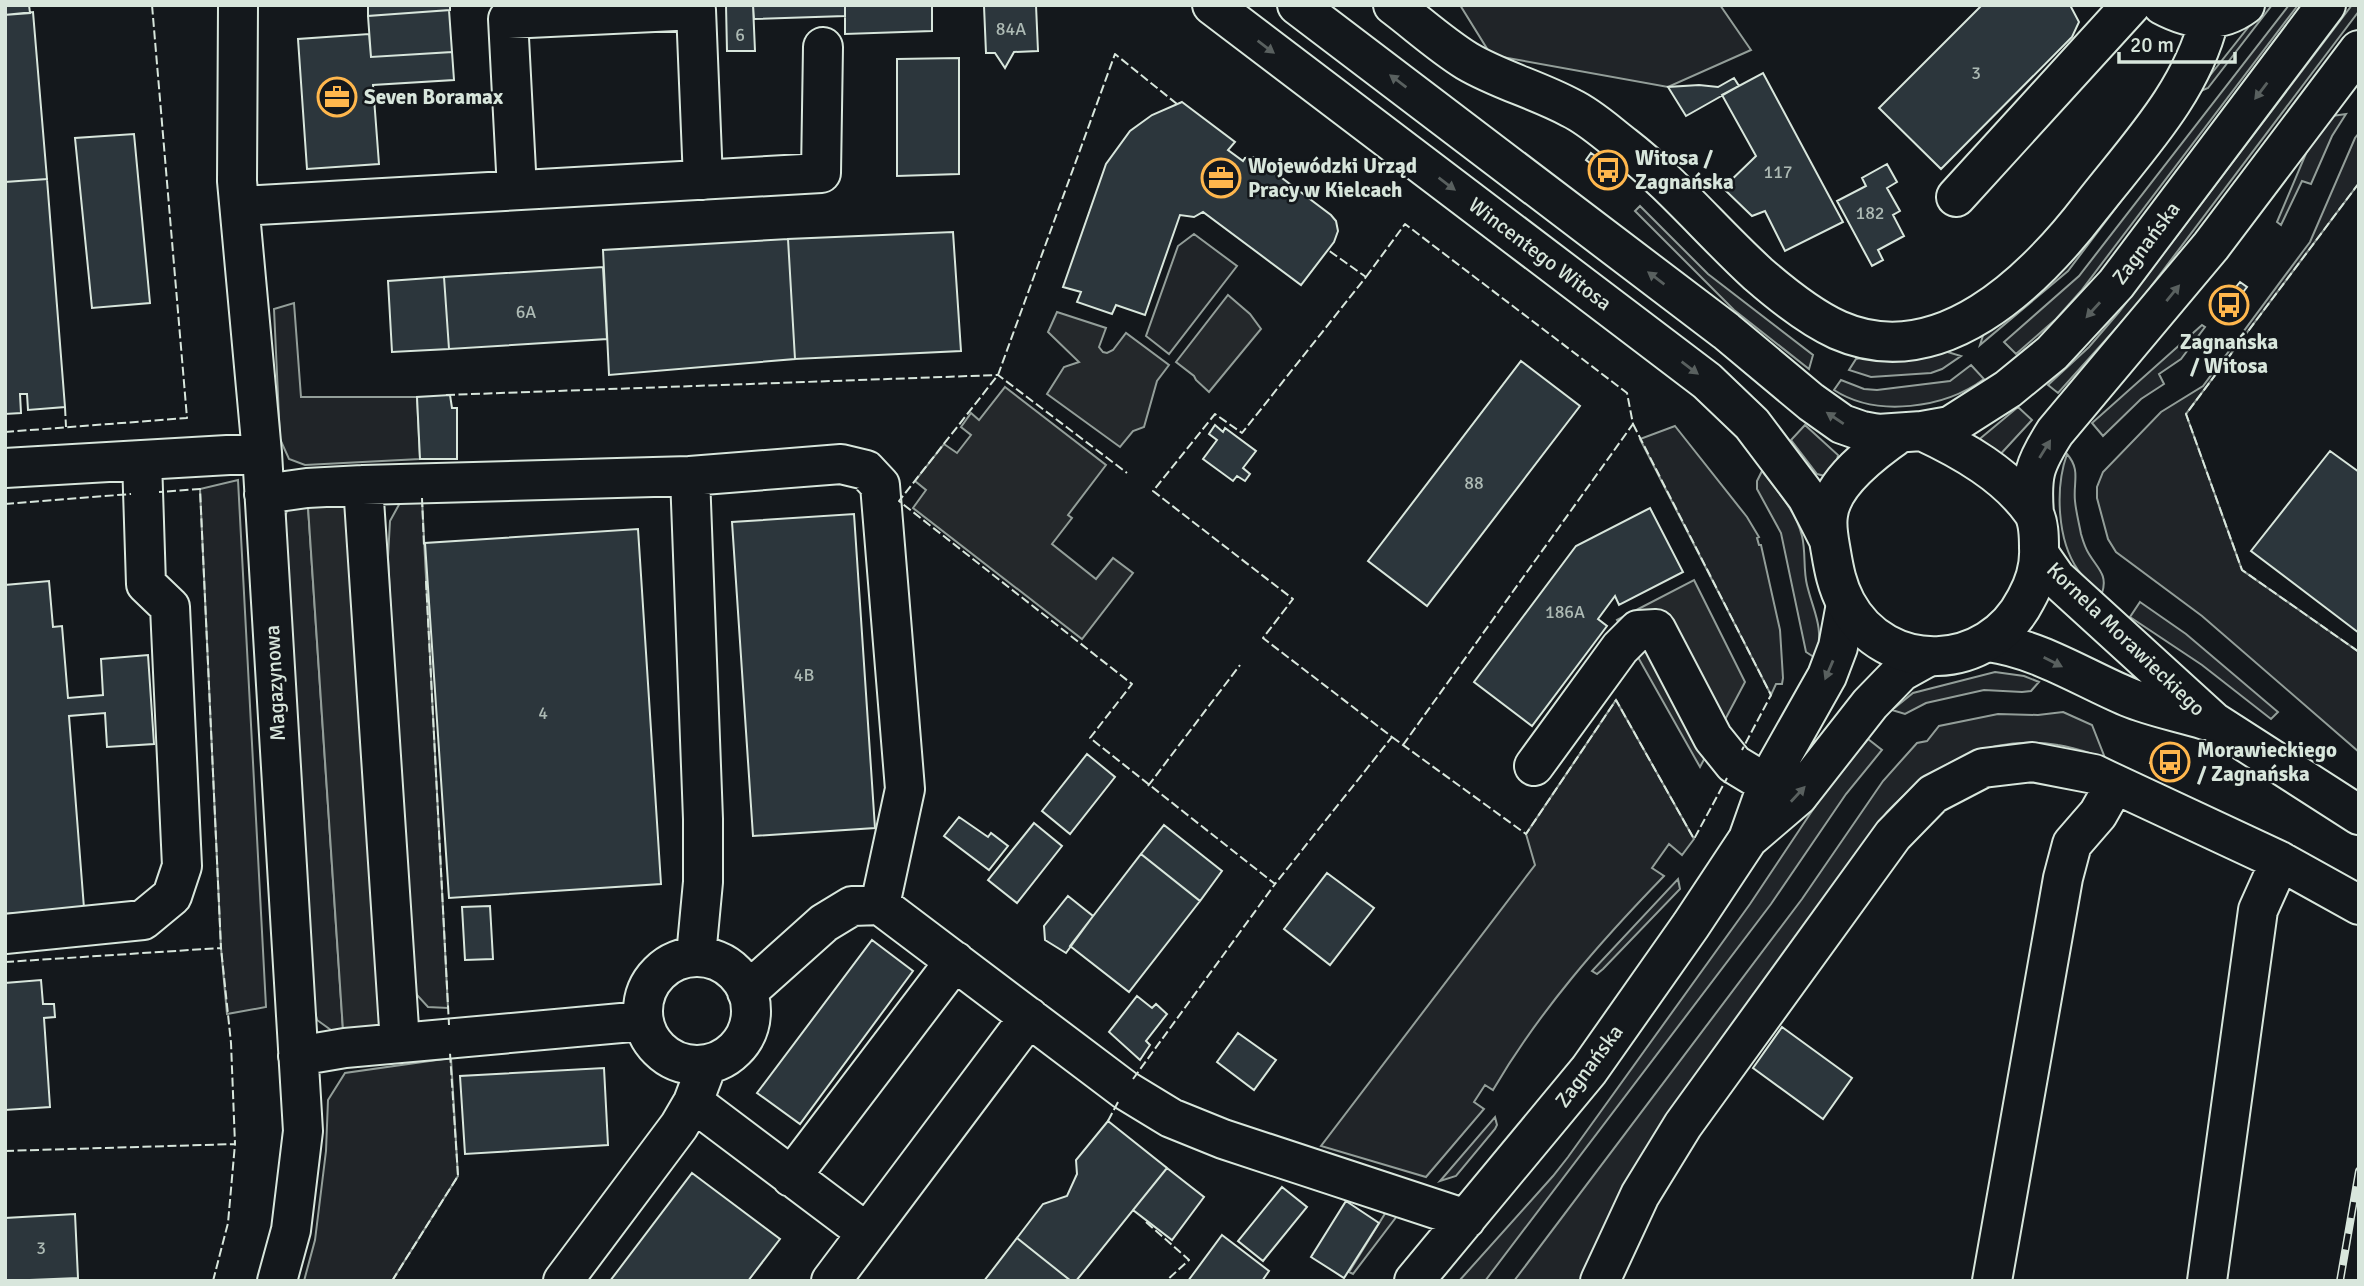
<svg xmlns="http://www.w3.org/2000/svg" width="2364" height="1286" font-family="Signika,sans-serif">
<rect width="100%" height="100%" fill="#14181c"/>
<path fill="#202428" stroke="#939e99" stroke-width="2" d="M1460 5H1720L1751 50 1668 87 1491 55Z
M2266 5H2272L2208 88 2196 93Z
M2289 5H2298L2081 291 2056 319 2016 354 2004 342 2079 276Z
M2352 5H2359V11L2137 305 2058 393 2048 385 2089 347 2119 312Z
M2346 114 2332 136 2311 184 2302 181 2281 225 2277 222 2307 151 2332 116Z
M2178 126 2068 271 1980 345 1985 329Z
M2359 133V183L2186 414 2242 570 2359 652V752L2202 616 2116 552 2108 539 2097 498V487L2103 472 2161 412 2203 386 2304 250 2310 242 2355 138Z
M1640 206 1708 274 1813 355 1809 369 1734 310 1635 211Z
M1194 234 1237 266 1169 354 1146 336 1178 246Z
M294 303 301 397H417L420 459 305 465 289 459 280 439 274 309Z
M2202 325 2205 327 2181 359 2159 374 2164 384 2141 399 2103 436 2092 423Z
M1941 350 1961 356 1942 369 1931 373 1871 377 1849 370 1856 359 1876 355Z
M1971 365 1984 379C1945 408 1877 418 1834 390L1841 380 1864 389 1877 390 1950 381Z
M2018 407 2032 420 1996 459 1976 442Z
M1805 425 1838 455 1837 461 1825 476 1817 474 1791 440Z
M1675 426 1747 517 1759 537 1757 538 1759 545H1761L1780 630 1783 678 1782 684H1776L1771 695 1640 439Z
M2067 454C2081 470 2073 482 2075 501 2076 512 2079 523 2081 534 2083 541 2085 548 2089 554 2098 569 2108 575 2102 593 2093 586 2085 580 2078 570 2057 540 2055 488 2067 454Z
M1762 471C1777 491 1796 511 1802 536 1806 552 1803 569 1807 585 1815 617 1823 623 1817 659L1806 652 1781 533 1757 489V481Z
M238 480 266 1007 227 1014 221 948 200 489Z
M422 499 448 1008 428 1007 417 995 409 974 388 557 390 521 401 501Z
M308 507 343 1030H331L317 1020 312 1000 282 526 288 508Z
M2140 602 2186 634 2278 712 2271 719 2202 665 2130 617Z
M1995 672 2024 676 2039 682 2031 691 2022 692 1984 690 1926 703 1905 714 1892 710 1913 693Z
M1616 700 1694 839 1682 855 1669 844 1652 868 1664 876C1600 942 1540 1010 1493 1090L1485 1085 1474 1102 1484 1109 1426 1177 1321 1146 1535 865 1526 834Z
M2063 712 2092 725 2105 758C2089 753 2074 747 2058 745 1991 733 1931 765 1887 812L1697 1077 1596 1245 1580 1281H1514L1802 899 1883 781 1917 743 1927 741 1939 726 1998 714 2038 715Z
M1868 739 1882 750 1846 794 1771 904 1485 1281H1459L1553 1176 1568 1157 1750 904 1830 784Z
M1678 879 1680 889 1603 969 1597 974 1592 971Z
M451 1058 458 1176 392 1281H304L315 1240 326 1151 328 1100 345 1073Z
M1495 1117 1497 1125 1495 1129 1456 1176 1440 1181Z
M1386 1212 1397 1216 1353 1274 1349 1272Z"/>
<path fill="#24282b" stroke="#939e99" stroke-width="2" d="M1228 295 1250 314 1261 329 1209 392 1196 380 1194 376 1176 362Z
M1057 312 1106 328 1099 347 1103 352 1107 353 1113 350 1126 333 1169 365 1157 381 1144 427 1133 431 1120 447 1047 394 1064 367 1079 362 1048 332Z
M1005 387 1106 465 1068 515 1072 518 1052 544 1096 579 1113 558 1133 573 1082 639 913 508 926 490 915 481 944 444 957 453 971 435 961 427 971 413 979 420Z
M365 506 399 1024 343 1030 308 507Z
M1694 580 1745 682 1700 767 1617 620Z"/>
<path fill="#2c363c" stroke="#d8e6dc" stroke-width="2" d="M5 5H29L30 13 5 15Z
M368 5H450V10L368 16Z
M726 5H753L755 51H727Z
M753 5H845V16L754 19Z
M845 5H932V31L845 34Z
M1036 5 1038 51 1014 52 1005 68 995 53H986L984 6Z
M1982 5H2070L2079 22 2072 37 1941 169 1879 108Z
M449 10 452 52 371 57 368 16Z
M33 12 47 179 5 182V15Z
M369 34 371 57 452 52 454 80 373 85 379 164 307 169 298 39Z
M959 58V174L897 176V59Z
M1763 73 1843 222 1785 251 1765 211 1752 216 1723 188 1756 156 1722 95Z
M1734 78 1739 86 1686 116 1668 87 1699 85 1718 87Z
M1182 102 1235 142 1228 150 1243 161 1245 158 1254 157 1331 215 1336 221 1338 231 1334 242 1301 285 1203 212 1194 217 1180 215 1145 315 1116 305 1112 314 1077 302 1081 292 1063 287 1106 164 1130 131 1152 115Z
M134 134 150 303 92 308 75 138Z
M1591 153 1616 171 1610 178 1586 160Z
M1887 164 1897 182 1887 188 1900 211 1893 215 1904 236 1878 250 1883 260 1872 266 1837 201 1866 186 1862 178Z
M47 179 65 407 28 410 27 394H20L21 413 5 414V182Z
M953 232 961 351 795 359 788 239Z
M788 239 795 359 609 375 603 250Z
M603 267 607 339 449 349 444 277Z
M444 277 449 349 392 352 388 281Z
M2240 282 2247 287 2227 313 2220 307Z
M1521 361 1580 406 1427 606 1368 561Z
M450 395 452 408H457V459H420L417 397Z
M1215 425 1223 432 1225 428 1256 451 1243 468 1250 474 1245 481 1237 476 1233 481 1203 459 1217 440 1209 434Z
M2330 451 2359 472V633L2251 551Z
M1650 508 1683 572 1619 605 1615 596 1598 619 1607 626 1532 726 1474 682 1576 546Z
M854 514 875 828 753 836 732 522Z
M638 529 661 884 449 898 425 543Z
M49 581 53 627 62 626 68 698 103 695 101 659 148 655 154 744 107 747 105 713 69 716 84 908 5 914V585Z
M1087 754 1115 777 1070 834 1042 811Z
M2154 755 2183 771 2180 778 2150 763Z
M959 817 988 837 991 833 1008 846 989 870 944 836Z
M1034 823 1062 846 1017 903 988 880Z
M1164 825 1222 871 1200 901 1141 854Z
M1141 854 1200 901 1129 992 1070 946Z
M1327 873 1374 908 1330 965 1284 929Z
M1068 896 1093 916 1066 953 1045 940 1044 926Z
M490 906 493 959 465 960 462 907Z
M872 940 913 971 800 1124 757 1093Z
M41 980 43 1004H54L55 1017 44 1018 50 1107 5 1110V983Z
M1137 996 1152 1008 1156 1004 1167 1014 1146 1041 1150 1045 1140 1060 1109 1032Z
M1782 1027 1852 1078 1823 1119 1753 1068Z
M1238 1033 1276 1060 1254 1090 1217 1062Z
M604 1068 608 1145 465 1154 460 1076Z
M1108 1121 1167 1168 1076 1281H1071L1017 1238 1043 1204 1067 1196 1077 1174 1076 1160Z
M1167 1168 1204 1197 1172 1240 1133 1210Z
M692 1173 780 1239 748 1281H610Z
M1282 1187 1307 1207 1263 1261 1238 1241Z
M1346 1201 1379 1223 1344 1278 1311 1257Z
M75 1214 78 1278 5 1281V1218Z
M1222 1235 1269 1271 1262 1281H1188Z
M1017 1238 1071 1281H984Z"/>
<g fill="none" stroke-linecap="round" stroke-linejoin="round">
<defs>
<path id="minor" d="M238 5 237 181 262 453 303 1131 291 1230 277 1281
M1393 5C1417 23 1441 45 1467 61 1499 80 1538 90 1571 108 1590 117 1607 133 1624 146 1673 184 1712 232 1758 274 1781 294 1809 317 1838 330 1940 375 2034 281 2091 207 2136 149 2191 93 2209 20
M2162 5C2190 20 2218 25 2245 5
M517 190 508 19 696 10 703 180
M1956 197 2131 5
M240 206 821 173 823 47
M5 468 262 453
M690 476 841 464 866 470 880 485 905 789 880 905
M363 485 400 1043
M264 494 307 488 363 485 690 476 703 819V882L696 956
M2040 555 2056 578 2214 722 2359 815
M1988 642C2039 649 2081 677 2128 697 2152 707 2179 712 2205 720
M1534 766 1620 648 1638 630 1656 629 1713 738 1734 764 1767 784
M1749 838 1798 796 1870 704 1901 672 1928 657
M5 934 143 920 172 896 182 866 170 607 146 584 142 460
M643 1011a54 54 0 1 1 108 0a54 54 0 1 1-108 0Z
M747 992 824 923 852 906 880 905 1125 1090 1171 1118 1223 1139 1466 1219
M298 1056 345 1048 643 1021
M693 1102 867 1233
M791 1177 955 961
M563 1281 679 1126 693 1102 707 1065
M831 1281 1029 1017
M1414 1281 1589 1070 1691 925 1748 839 1770 777 1827 676 1838 647 1846 604
M1600 1281 1640 1195 1683 1125 1893 835 1933 794 1983 768 2032 762 2094 774 2115 784 2280 861 2359 905
M1992 1281 2063 878 2072 844 2098 814 2115 784
M2207 1281 2258 910 2280 861"/>
<path id="major" d="M1212 5 1707 381 1752 424 1807 497 1829 540
M1297 5 1726 331 1811 402 1842 424 1862 431 1878 434 1922 431 1950 426 2008 389 2052 353 2116 284 2326 5
M1900 433C1874 451 1832 482 1828 515 1826 527 1829 540 1831 552 1834 570 1837 586 1846 603 1886 677 1989 672 2026 599 2035 583 2040 567 2039 548 2039 537 2039 522 2033 512 2007 475 1963 450 1922 431
M2034 514C2031 475 2034 465 2055 432L2211 246 2359 50"/>
</defs>
<use href="#minor" stroke="#d8e6dc" stroke-width="42"/>
<use href="#major" stroke="#d8e6dc" stroke-width="42"/>
<use href="#minor" stroke="#14181c" stroke-width="38"/>
<use href="#major" stroke="#14181c" stroke-width="38"/>
<defs>
<path id="rail" d="M2340 1281 2359 1171"/>
</defs>
<use href="#rail" stroke="#d8e6dc" stroke-width="8"/>
<use href="#rail" stroke="#14181c" stroke-width="5" stroke-dasharray="16" stroke-linecap="butt"/>
<path stroke="#d8e6dc" stroke-width="2" stroke-dasharray="9 3.5" stroke-linecap="butt" d="M1177 104 1115 54 998 375 899 501 1132 684 1090 738 1275 884 1392 737 1263 638 1293 599 1153 491 1215 414 1242 433 1366 277 1328 250
M2359 183 2186 414 2242 570 2359 652
M1366 277 1405 224 1627 393 1633 424 1403 745
M446 395 998 375 1127 473
M65 407 66 427
M1633 424 1771 695 1742 750
M5 432 187 418 152 5
M422 498 424 546
M5 504 131 494
M426 581 449 1025
M1392 737 1526 834 1616 700 1694 839 1727 778
M1148 786 1240 665
M5 962 221 948 200 489 159 492
M1133 1079 1275 884
M1108 1121 1118 1102
M5 1151 235 1144 231 1043 221 948
M1146 1222 1189 1260 1166 1281
M213 1281 228 1223 235 1144
M392 1281 458 1176 450 1053"/>
</g>
<defs><path id="oneway-solid" d="M-6-.8H1V-3.2L6.5 0L1 3.2V.8H-6Z" transform="scale(1.75)"/></defs>
<g fill="#59605f">
<use href="#oneway-solid" transform="translate(1266 47) rotate(37)"/>
<use href="#oneway-solid" transform="translate(1398 81) rotate(-143)"/>
<use href="#oneway-solid" transform="translate(2261 91) rotate(127)"/>
<use href="#oneway-solid" transform="translate(1447 184) rotate(37)"/>
<use href="#oneway-solid" transform="translate(1656 278) rotate(-143)"/>
<use href="#oneway-solid" transform="translate(2173 293) rotate(-51)"/>
<use href="#oneway-solid" transform="translate(2093 310) rotate(132)"/>
<use href="#oneway-solid" transform="translate(1690 368) rotate(37)"/>
<use href="#oneway-solid" transform="translate(1835 418) rotate(-146)"/>
<use href="#oneway-solid" transform="translate(2045 449) rotate(-58)"/>
<use href="#oneway-solid" transform="translate(2053 662) rotate(27)"/>
<use href="#oneway-solid" transform="translate(1829 670) rotate(113)"/>
<use href="#oneway-solid" transform="translate(1798 794) rotate(-47)"/>
</g>
<defs>
<symbol id="office-ring" viewBox="-11 -11 22 22"><circle r="9.5" fill="#14181c" stroke="#ffb74d" stroke-width="1.5"/><path d="M-6-3h4V-5.5h4V-3h4V5H-6ZM-1-4.5V-3h2v-1.5ZM-6 0V1H6V0Z" fill="#ffb74d"/></symbol>
<symbol id="bus-ring" viewBox="-11 -11 22 22"><circle r="9.5" fill="#14181c" stroke="#ffb74d" stroke-width="1.5"/><path d="M-5-6H5V4H4V6H2V4H-2V6H-4V4H-5ZM-3.5-4V0h7V-4ZM-3.5 1.2v1.5H-2V1.2ZM2 1.2v1.5H3.5V1.2Z" fill="#ffb74d"/></symbol>
</defs>
<g fill-rule="evenodd">
<use href="#office-ring" x="315" y="75" width="44" height="44"/>
<use href="#bus-ring" x="1586" y="148" width="44" height="44"/>
<use href="#office-ring" x="1199" y="156" width="44" height="44"/>
<use href="#bus-ring" x="2207" y="283" width="44" height="44"/>
<use href="#bus-ring" x="2148" y="740" width="44" height="44"/>
</g>
<g text-anchor="middle" stroke-width="5" stroke-linejoin="round" paint-order="stroke">
<g font-size="18" fill="#adbab4">
<text x="1011" y="35">84A</text>
<text x="740" y="41">6</text>
<text x="1976" y="79">3</text>
<text x="1778" y="178">117</text>
<text x="1870" y="219">182</text>
<text x="526" y="318">6A</text>
<text x="1474" y="489">88</text>
<text x="1565" y="618">186A</text>
<text x="804" y="681">4B</text>
<text x="543" y="719">4</text>
<text x="41" y="1254">3</text>
</g>
<g font-size="21" font-weight="bold" fill="#d8e6dc" stroke="#14181c" text-anchor="start">
<text x="364" y="104">Seven Boramax</text>
<text x="1635" y="165">Witosa /<tspan x="1635" dy="24">Zagnańska</tspan></text>
<text x="1248" y="173">Wojewódzki Urząd<tspan x="1248" dy="24">Pracy w Kielcach</tspan></text>
<text x="2229" y="349" text-anchor="middle">Zagnańska<tspan x="2229" dy="24">/ Witosa</tspan></text>
<text x="2197" y="757">Morawieckiego<tspan x="2197" dy="24">/ Zagnańska</tspan></text>
</g>
<g font-size="21" fill="#d8e6dc" stroke="#14181c">
<text transform="translate(2146 243) rotate(-53)" y="7">Zagnańska</text>
<text transform="translate(1540 254) rotate(37)" y="7">Wincentego Witosa</text>
<text transform="translate(2126 639) rotate(44)" y="7">Kornela Morawieckiego</text>
<text transform="translate(275 683) rotate(-93)" y="7">Magazynowa</text>
<text transform="translate(1589 1066) rotate(-53)" y="7">Zagnańska</text>
</g>
</g>
<rect width="2364" height="1286" fill="none" stroke="#d8e6dc" stroke-width="14"/>
<path d="M2119 52v10h116v-10" fill="none" stroke="#d8e6dc" stroke-width="3.5"/>
<text x="2130" y="52" font-size="21" fill="#d8e6dc" stroke="#14181c" stroke-width="5" paint-order="stroke">20 m</text>
</svg>
